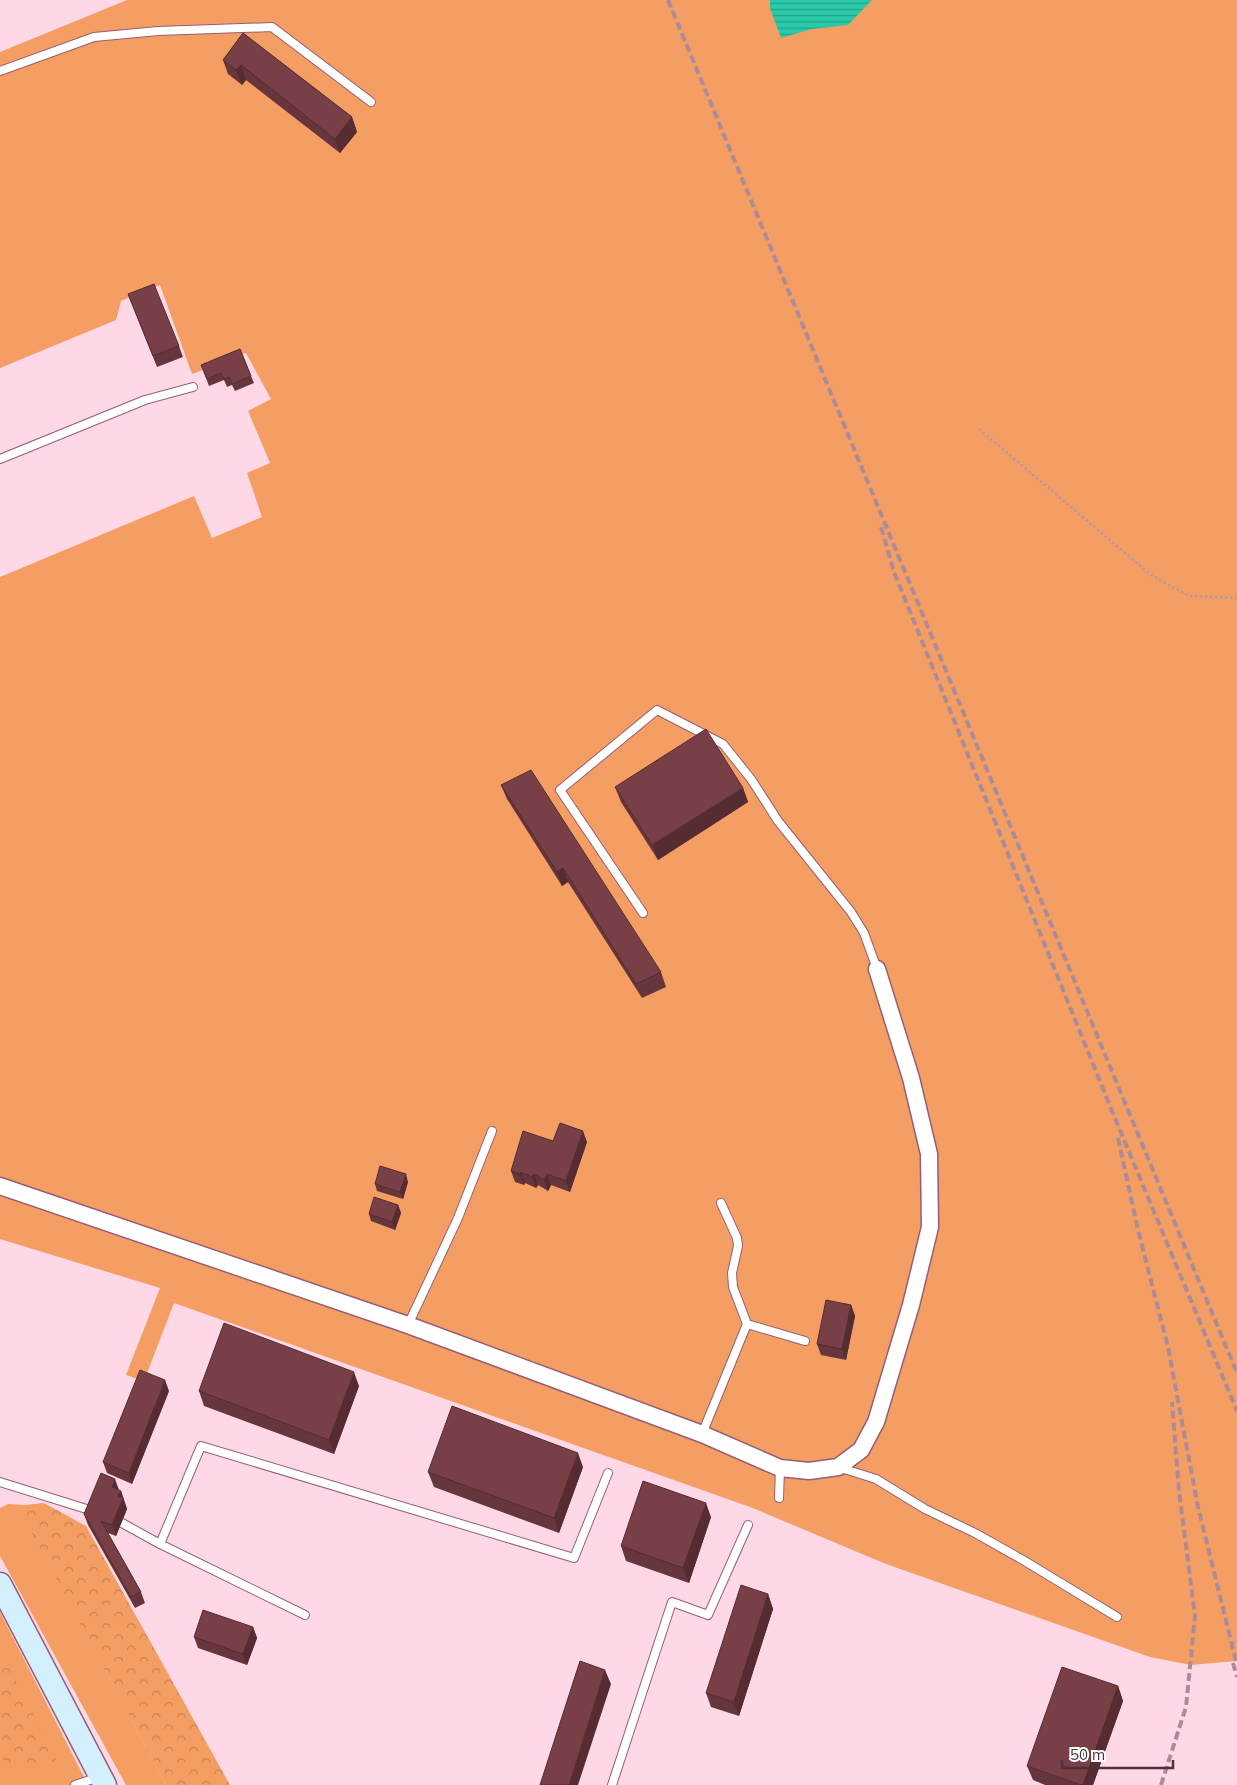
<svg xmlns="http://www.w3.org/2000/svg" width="1237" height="1785" font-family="Mulish,sans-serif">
<defs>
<pattern id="forest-crowns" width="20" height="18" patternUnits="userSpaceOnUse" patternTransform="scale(1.25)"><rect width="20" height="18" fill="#f59e63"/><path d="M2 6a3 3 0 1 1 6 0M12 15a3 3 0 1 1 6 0" fill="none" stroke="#c88153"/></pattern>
<pattern id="water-rules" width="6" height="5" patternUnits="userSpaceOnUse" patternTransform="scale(1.25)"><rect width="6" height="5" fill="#2ac9a7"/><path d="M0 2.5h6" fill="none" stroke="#26a489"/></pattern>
</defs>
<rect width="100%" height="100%" fill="#ffd8e7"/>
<path fill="#f59e63" d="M127 0H1237V1661L1191 1665 1150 1657 886 1564 750 1507 174 1303 144 1381 126 1375 160 1288 0 1239V577L194 496 212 538 262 517 247 473 270 463 248 411 271 399 246 353 192 374 160 285 121 301 116 320 0 368V52Z
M8 1504 25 1505 24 1517 166 1785H126L0 1556V1508Z
M0 1612 88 1785H0Z"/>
<path fill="url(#forest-crowns)" d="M44 1503 86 1526 230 1785H166L23 1517 25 1505Z
M0 1649 57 1761 8 1770 0 1753Z"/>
<path fill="url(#water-rules)" d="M770 0H872L848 25 812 29 781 38 770 8Z"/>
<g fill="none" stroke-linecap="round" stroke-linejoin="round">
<defs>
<path id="lane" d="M0 71 94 37 158 31 272 27 371 102
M0 459 145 400 193 387
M643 913 560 790 657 710 723 744 751 779 778 821 851 912 864 933 877 969
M747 1324 805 1341
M408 1325 458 1218 492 1131
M702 1434 747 1324 733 1287 732 1273 738 1246 737 1238 721 1203
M838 1467 876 1479 925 1509 975 1533 1023 1560 1117 1617
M0 1482 93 1511
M779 1498 780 1468
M122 1523 160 1544 305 1615
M160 1544 201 1446 574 1558 608 1473
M75 1785 99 1777
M612 1785 672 1602 708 1615 748 1525"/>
<path id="street" d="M0 1186 408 1325 702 1434 780 1468 809 1471 838 1467 861 1450 876 1422 911 1305 930 1227 929 1154 911 1078 877 969"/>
<path id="secondary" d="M0 1584 105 1785"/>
</defs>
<use href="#lane" stroke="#965e75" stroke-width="10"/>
<use href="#street" stroke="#965e75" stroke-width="19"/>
<use href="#secondary" stroke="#965e75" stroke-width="25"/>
<path stroke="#b997a5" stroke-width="2.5" stroke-dasharray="2.5 2.5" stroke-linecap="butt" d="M979 429 1151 575 1189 596 1237 598"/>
<use href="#lane" stroke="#fff" stroke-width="8"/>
<use href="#street" stroke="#fff" stroke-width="16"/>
<use href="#secondary" stroke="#d4f0ff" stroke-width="22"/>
<path stroke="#ac8b98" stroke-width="4" stroke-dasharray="8 4" stroke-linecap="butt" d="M668 0 1237 1373
M881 527 894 572 1112 1111 1237 1411
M1118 1138 1138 1230 1168 1347 1198 1507 1236 1661 1233 1663 1237 1677
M1161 1785 1186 1707 1195 1616 1179 1491 1172 1402"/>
</g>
<path fill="#67363c" d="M243 33 352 117 357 132 340 153 246 80 242 85 228 74 223 60Z
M128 294 179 346 183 357 157 367Z
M240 349 254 383 235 391 232 385 227 387 224 380 209 386 201 365Z
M501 785 661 972 666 987 642 998 568 882 562 886 507 799Z
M615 787 743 788 748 802 658 860 621 802Z
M553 1141 587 1142 570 1192 551 1185 548 1191 538 1185 536 1188 525 1183 524 1185 515 1182 511 1171Z
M408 1182 403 1199 377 1191 375 1184Z
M398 1205 401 1213 395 1230 371 1221 369 1214Z
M851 1305 855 1316 846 1360 821 1355 817 1344Z
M359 1386 334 1454 204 1406 199 1391Z
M169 1391 132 1484 107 1473 103 1462Z
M583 1467 559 1533 434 1487 428 1472Z
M119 1490 121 1491 127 1509 116 1536 108 1533 141 1592 145 1603 135 1608 88 1525 84 1514Z
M711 1517 689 1583 626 1561 621 1546Z
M768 1594 773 1609 739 1716 711 1707 706 1693Z
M253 1627 257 1638 247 1665 198 1648 194 1637Z
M1118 1686 1123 1701 1093 1785H1045L1033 1780 1027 1766Z"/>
<path fill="#542c31" d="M241 65 246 80 242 85 236 70Z
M352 117 357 132 340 153 335 139Z
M743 788 748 802 658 860 652 845Z
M563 868 568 882 562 886 557 872Z
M583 1131 587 1142 570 1192 566 1181Z
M521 1172 525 1183 524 1185 520 1174Z
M406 1174 408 1182 403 1199 400 1192Z
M534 1174 538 1185 536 1188 532 1177Z
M547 1174 551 1185 548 1191 544 1180Z
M398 1205 401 1213 395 1230 392 1222Z
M851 1305 855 1316 846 1360 842 1349Z
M354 1372 359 1386 334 1454 329 1440Z
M165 1380 169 1391 132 1484 129 1473Z
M578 1453 583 1467 559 1533 554 1518Z
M115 1479 119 1490 116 1498 112 1487Z
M121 1491 127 1509 116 1536 112 1525 118 1496Z
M706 1503 711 1517 689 1583 683 1568Z
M768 1594 773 1609 739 1716 734 1702Z
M253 1627 257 1638 247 1665 243 1654Z
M605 1670 611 1684 578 1785H569Z
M1118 1686 1123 1701 1093 1785H1083Z"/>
<path fill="#783f46" stroke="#542c31" d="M243 33 352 117 335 139 241 65 236 70 223 60Z
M154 284 179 346 153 356 128 294Z
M240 349 251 376 232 384 229 377 224 379 221 373 207 379 201 365Z
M706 729 743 788 652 845 615 787Z
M531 770 661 972 636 984 563 868 557 872 501 785Z
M560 1123 583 1131 566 1181 547 1174 544 1180 534 1174 532 1177 521 1172 520 1174 511 1171 523 1131 553 1141Z
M380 1166 406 1174 400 1192 375 1184Z
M374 1197 398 1205 392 1222 369 1214Z
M826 1300 851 1305 842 1349 817 1344Z
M224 1323 354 1372 329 1440 199 1391Z
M140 1370 165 1380 129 1473 103 1462Z
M452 1406 578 1453 554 1518 428 1472Z
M101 1473 115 1479 112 1487 121 1491 118 1496 123 1498 112 1525 101 1521 141 1592 131 1597 84 1514Z
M643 1481 706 1503 683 1568 621 1546Z
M741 1585 768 1594 734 1702 706 1693Z
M203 1610 253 1627 243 1654 194 1637Z
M580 1661 605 1670 569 1785H540Z
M1062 1667 1118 1686 1083 1785H1081L1027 1766Z"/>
<path d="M1062 1760v8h111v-8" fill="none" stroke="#4b313c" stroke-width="2.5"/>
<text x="1070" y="1760" font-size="15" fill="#4b313c" stroke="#ffffff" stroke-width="4" paint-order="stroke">50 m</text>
</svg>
